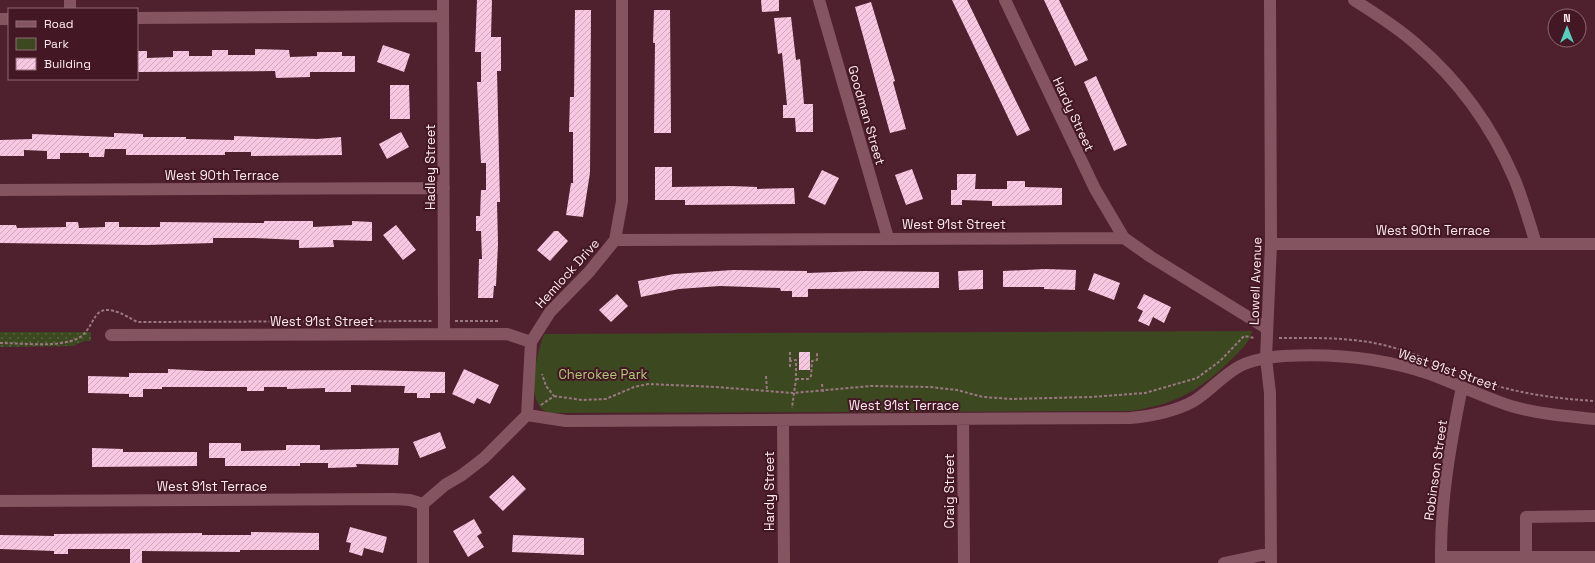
<svg xmlns="http://www.w3.org/2000/svg" width="1595" height="563" font-family="'Space Grotesk',sans-serif">
<defs>
<pattern id="grass-dots" width="8" height="8" patternUnits="userSpaceOnUse"><rect width="8" height="8" fill="#3c4920"/><path d="M2 2h.1M6 6h.1" fill="none" stroke="#596341" stroke-width="1.8" stroke-linecap="round"/></pattern>
<pattern id="building-hatch" width="6" height="6" patternUnits="userSpaceOnUse"><rect width="6" height="6" fill="#f8c8e2"/><path d="M-1 1l2-2M0 6l6-6M5 7l2-2" fill="none" stroke="#cda8bb"/></pattern>
</defs>
<rect width="100%" height="100%" fill="#4f212e"/>
<path fill="url(#grass-dots)" d="M0 332H91V341H85L73 346 0 347Z"/>
<path fill="#3c4920" d="M1252 331C1250 342 1241 350 1233 358 1201 390 1175 405 1130 411L549 413C523 405 537 353 544 334Z"/>
<path fill="url(#building-hatch)" d="M477 0H492L491 37H501V71H497L500 202H497L498 244 496 286H494L493 298H478L479 259H482L481 231H476V216H480L481 190H486V163H481L477 82H481V52H475Z
M761 0H779V11L762 12Z
M952 0H967L1030 130 1017 136Z
M1044 0H1059L1088 60 1075 66Z
M871 2 895 81 893 82 906 129 890 133 855 7Z
M575 10H591L590 173 583 217 566 215 571 183H573V132H569L570 97H574Z
M654 10H670L671 133H654L655 43H653Z
M791 17 796 60 800 59 804 104H813V132H796L795 118H783V105H787L782 53 778 54 774 18Z
M383 45 410 54 404 72 377 62Z
M255 49 289 50 290 57 317 56V52H342V56H355V72H310V77L276 78 275 71 137 72V51H147V58L173 57V51H189V56H212V50H228V55H255Z
M1096 76 1127 145 1114 151 1084 82Z
M390 85H409L410 119H390Z
M401 132 409 147 387 159 379 144Z
M114 133 143 134V137H186V139L234 140V136L317 139 341 137 342 155 251 156V152H225V155H126V149H105L104 157H89V153H60V159H47V151L24 150V156H0V140L32 139V134L114 137Z
M655 167H672V187L731 186 757 187V189L794 188 795 204 685 205V200H655Z
M912 169 923 199 906 205 895 175Z
M822 170 839 178 825 205 808 197Z
M957 174H976L975 189H1007V181H1025V187L1062 188V205L992 206V201L962 200V205H951V190H957Z
M264 221H313V227L352 225V221L372 222V241L333 240 334 247 299 248V240L254 238H213V243L146 245 0 243V225H16L17 228 66 227V222H78L79 228 105 227V222H119V227H160V222L264 223Z
M396 225 416 250 403 260 383 235Z
M554 231H558L568 241 550 261 537 250Z
M1045 269 1076 270 1075 290 1044 289V287H1003V271Z
M733 270 807 271V273L864 271 939 272V288L808 289V297H792V291H781L780 288 720 286 679 289 641 297 638 281 674 274Z
M983 270V289L959 290 958 271Z
M1094 273 1120 283 1114 300 1088 290Z
M617 294 628 306 611 322 599 310Z
M1144 294 1171 307 1164 323 1153 317 1149 326 1138 321 1143 311 1137 308Z
M799 352H810V370H799Z
M168 369 208 371 366 370 445 372V393H430V398H417V393H404L405 386 351 385V392H325V388L287 389V387H264V391H247V387H162V389H143V397H129V394L88 393V376L129 377V373H168Z
M464 369 499 385 490 404 477 398 474 404 452 394Z
M440 432 446 448 420 458 413 442Z
M209 443H241V451L286 450V445H320V450L399 448 398 465 356 464 357 467 328 468V463H300V466H225V458H209Z
M92 448 123 449V452H197V466L92 467Z
M513 475 526 489 503 511 489 497Z
M474 519 482 533 477 536 484 547 468 557 453 531Z
M350 527 387 537 383 553 364 548 362 556 349 552 351 543 346 542Z
M251 532 319 533V550H240V552L142 551V563H130V549H68V554H54V551L0 549V535L54 536V534L202 533V535H251Z
M513 535 584 538V555L512 552Z"/>
<g fill="none" stroke-linecap="round" stroke-linejoin="round">
<path stroke="#9a7881" stroke-width="2" stroke-dasharray="3 2" stroke-linecap="butt" d="M455 321H499
M1279 338C1312 338 1346 337 1379 344 1417 352 1451 371 1487 383 1522 394 1559 399 1595 401
M0 343C23 343 49 347 71 341 103 333 83 289 137 322L433 321
M790 352V361
M790 367V361L796 360V379L792 408
M766 376 767 391
M796 379H808L811 376 812 361 817 360V353
M822 384 823 392
M554 396 582 400 606 399 634 387 648 384 716 387 793 393 871 386 930 387 957 390 983 397 1012 399 1092 397 1145 393 1197 378 1220 361 1244 336 1255 338
M541 405 554 396 546 386 542 374"/>
<path stroke="#845560" stroke-width="12" d="M70 0V9
M443 0 444 334
M819 0 888 238
M1005 0 1095 189 1124 238
M1270 0 1271 244 1266 358 1270 393 1271 563
M1354 0C1376 14 1397 27 1416 44 1458 80 1492 127 1514 178 1523 199 1529 222 1536 244
M137 18 443 16
M0 19H9
M0 190 444 188
M615 240 1124 238 1151 257 1266 328
M1271 244H1595
M111 335 507 334 531 342
M527 415 566 421 1130 418C1152 416 1174 412 1194 401 1210 391 1223 375 1240 366 1252 360 1270 357 1284 356 1333 353 1383 358 1430 374 1457 384 1483 397 1511 406 1538 414 1567 416 1595 419
M963 419 964 563
M783 420 784 563
M0 501 394 499 410 500 423 504
M1441 557H1595
M1526 557V517L1595 516
M423 563V504L445 485 462 475 484 458 527 415 531 342 550 312 589 272 615 240 622 201V0
M1224 563 1271 553
M1441 563C1440 503 1450 446 1462 387"/>
</g>
<g text-anchor="middle" stroke-width="4" stroke-linejoin="round" paint-order="stroke">
<g font-size="13" fill="#fdeaee" stroke="#441724">
<text transform="translate(1074 114) rotate(65)" y="5">Hardy Street</text>
<text transform="translate(867 115) rotate(74)" y="5">Goodman Street</text>
<text transform="translate(430 167) rotate(-90)" y="5">Hadley Street</text>
<text x="222" y="180">West 90th Terrace</text>
<text x="954" y="229">West 91st Street</text>
<text x="1433" y="235">West 90th Terrace</text>
<text transform="translate(567 273) rotate(-48)" y="5">Hemlock Drive</text>
<text transform="translate(1255 281) rotate(-88)" y="5">Lowell Avenue</text>
<text x="322" y="326">West 91st Street</text>
<text transform="translate(1448 369) rotate(19)" y="5">West 91st Street</text>
<text x="904" y="410">West 91st Terrace</text>
<text transform="translate(1435 470) rotate(-82)" y="5">Robinson Street</text>
<text x="212" y="491">West 91st Terrace</text>
<text transform="translate(769 491) rotate(-90)" y="5">Hardy Street</text>
<text transform="translate(949 491) rotate(-90)" y="5">Craig Street</text>
</g>
<g font-size="13" fill="#afcb7a" stroke="#441724">
<text x="603" y="379">Cherokee Park</text>
</g>
</g>
<rect x="8" y="8" width="130" height="72" fill="#441724" stroke="#8e6b75"/>
<rect x="16" y="21" width="20" height="6" fill="#845560" stroke="#8e6b75"/>
<text x="44" y="28" font-size="12" fill="#fdeaee">Road</text>
<rect x="16" y="38" width="20" height="12" fill="#3c4920" stroke="#8e6b75"/>
<text x="44" y="48" font-size="12" fill="#fdeaee">Park</text>
<rect x="16" y="58" width="20" height="12" fill="url(#building-hatch)" stroke="#8e6b75"/>
<text x="44" y="68" font-size="12" fill="#fdeaee">Building</text>
<g transform="translate(1567 28)"><circle r="19" fill="#441724" stroke="#8e6b75"/>
<path d="M0-3L7 15L0 10L-7 15Z" fill="#58cec0"/>
<text y="-6" font-size="11" font-weight="bold" text-anchor="middle" fill="#fdeaee">N</text>
</g>
</svg>
